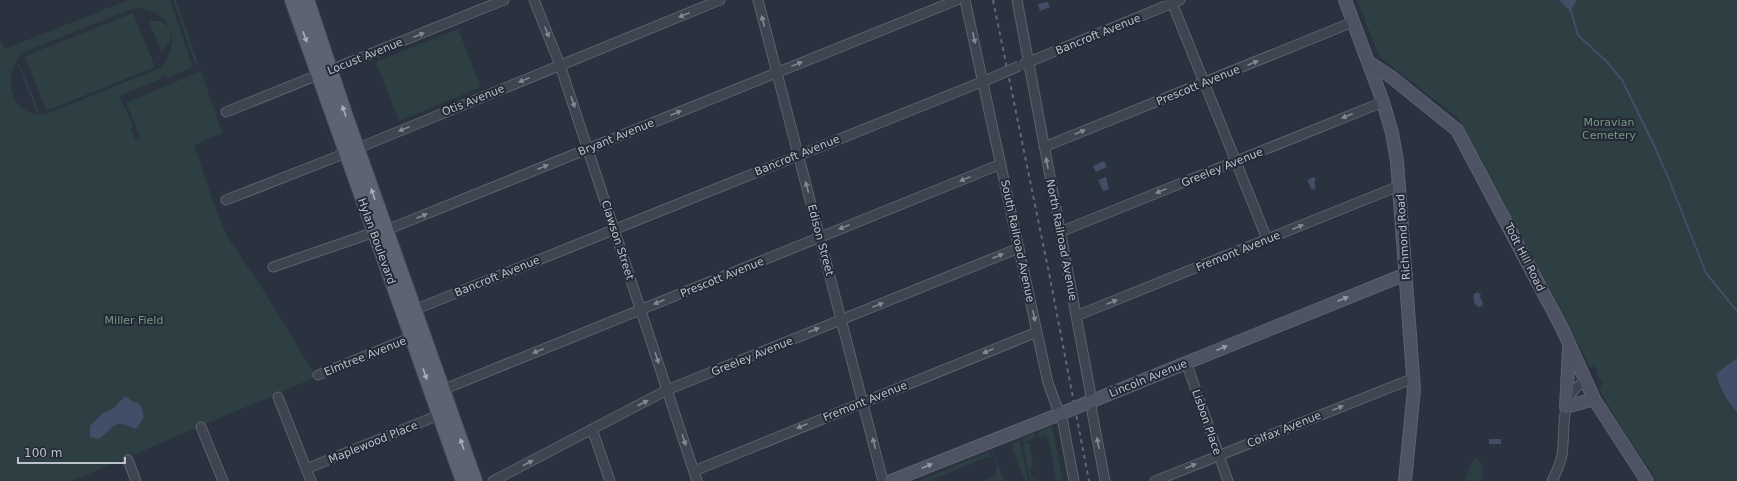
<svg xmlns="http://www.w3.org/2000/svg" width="1737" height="481" font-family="'DejaVu Sans',sans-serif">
<rect width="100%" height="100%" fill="#2a3240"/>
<path fill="#2d3f42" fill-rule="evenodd" d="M128 0H170L193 67 167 78 166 75 156 81 119 96 133 125 131 128 135 139 137 140 141 138 126 103 201 71 222 133 194 145 216 210 228 238 262 288 316 377 72 481H0V41L1 40 5 49ZM137 8C152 9 163 15 170 28L161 21H149L161 51 170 42 171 32C174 46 170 58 160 68L47 114C8 120 0 69 26 51L129 10Z
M173 0H176L198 64 195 63Z
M1357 0H1737V481H1657L1619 424 1599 389 1603 383C1598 376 1597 377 1597 369L1594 366 1590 368 1567 321 1458 118 1379 56Z
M133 13 155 67 46 111 25 56Z
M458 29 481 87 399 121 376 62Z
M18 65H20L39 111 37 113Z
M311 88 333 149 330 150 332 148 311 89 306 90Z
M1052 426 1063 481H1056L1049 439H1047L1046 436 1038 437 1037 433Z
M1035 433 1036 437 1023 443V438Z
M1020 440 1028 481H1025L1011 444 1004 446Z
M1029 443 1033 467 1030 468 1032 479 1035 478V481H1030L1023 444Z
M999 448 993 451 1004 481H982L997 475 995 470 998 468 991 451Z
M989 452 991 457 988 458 987 457 931 480V481H918Z
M1475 458 1480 460 1483 470 1482 481H1465L1470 466Z"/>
<path fill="#424e67" d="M1559 0H1577L1570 11Z
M1048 2 1050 7 1040 11 1038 4Z
M1104 161 1107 167 1096 172 1093 166Z
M1106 177 1109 189 1103 191 1098 180Z
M1314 177 1316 181 1314 182 1316 188 1312 190 1307 180Z
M1478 292 1481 295 1480 297 1483 303 1482 306 1479 307C1473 304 1473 300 1474 294Z
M1737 358V412C1727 401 1720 388 1716 374Z
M125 396 132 401 140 404 144 417 136 429C113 419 117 425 99 439L90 437V426L102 414 114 408Z
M1489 439H1501V444H1489Z"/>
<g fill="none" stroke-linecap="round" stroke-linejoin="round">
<path stroke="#424e67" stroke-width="2" d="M1570 8 1578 35 1607 62 1622 80 1654 145 1670 182 1706 273 1737 311"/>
<defs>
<path id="street" d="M534 0 560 65 697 481
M758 0 883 481
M965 0 1048 383 1063 423 1074 481
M1017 0 1090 390 1092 412 1105 481
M1171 0 1267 239
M1024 64 1180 0
M226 112 504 0
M1044 147 1353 22
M226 200 346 153 720 0
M1060 232 1383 102
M273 267 366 235 394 227 957 0
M414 310 989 79
M1076 316 1399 186
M1186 362 1228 481
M318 375 412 337
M442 390 1001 164
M278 397 311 481
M201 427 223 481
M592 429 610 481
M128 460 136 481
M306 469 439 415
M694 471 1037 332
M493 481 667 390 1019 248
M1155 481 1414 378
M1552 481C1556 473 1560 465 1562 455 1565 437 1561 406 1573 391 1576 387 1581 384 1585 381"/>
<path id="secondary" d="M1345 0 1383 102 1392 133 1397 161 1414 389 1405 481
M1370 63 1390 76 1457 130 1562 328 1594 399 1647 481
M1569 349 1566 407 1594 399
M1087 403 1406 274
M891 481 1065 412"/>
<path id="primary" d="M292 0 463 481
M307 0 345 114 475 481"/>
</defs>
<use href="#street" stroke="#5c626d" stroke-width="11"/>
<use href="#secondary" stroke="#5c626d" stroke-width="14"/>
<use href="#primary" stroke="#484d59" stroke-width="16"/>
<use href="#street" stroke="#3e4450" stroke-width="9"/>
<use href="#secondary" stroke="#4d5363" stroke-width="12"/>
<use href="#primary" stroke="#5d6370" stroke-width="14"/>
<path stroke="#616877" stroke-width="2" stroke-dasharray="4 4" stroke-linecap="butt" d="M993 0 1050 278 1089 481"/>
<defs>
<path id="street-bridge" d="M989 79 1019 66"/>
<path id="secondary-bridge" d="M1065 412 1087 403"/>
</defs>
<use href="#street-bridge" stroke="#5c626d" stroke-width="11" stroke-linecap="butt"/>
<use href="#secondary-bridge" stroke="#5c626d" stroke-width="14" stroke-linecap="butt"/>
<use href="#street-bridge" stroke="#3e4450" stroke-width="9"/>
<use href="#secondary-bridge" stroke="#4d5363" stroke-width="12"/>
</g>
<defs><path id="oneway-solid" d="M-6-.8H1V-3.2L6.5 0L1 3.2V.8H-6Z"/></defs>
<g fill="#838893">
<use href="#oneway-solid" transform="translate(684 15) rotate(158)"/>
<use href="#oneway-solid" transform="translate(763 21) rotate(-104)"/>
<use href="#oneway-solid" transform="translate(547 32) rotate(68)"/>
<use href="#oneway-solid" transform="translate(419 35) rotate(-22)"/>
<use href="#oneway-solid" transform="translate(974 38) rotate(78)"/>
<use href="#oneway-solid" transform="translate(1253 63) rotate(-22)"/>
<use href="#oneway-solid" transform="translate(797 64) rotate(-22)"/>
<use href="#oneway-solid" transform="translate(524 80) rotate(158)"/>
<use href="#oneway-solid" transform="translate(573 102) rotate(71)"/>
<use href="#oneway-solid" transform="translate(676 113) rotate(-22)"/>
<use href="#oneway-solid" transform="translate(1347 116) rotate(158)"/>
<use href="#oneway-solid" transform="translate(404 129) rotate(158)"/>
<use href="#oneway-solid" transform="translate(1080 132) rotate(-22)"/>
<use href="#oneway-solid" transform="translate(1047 163) rotate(-101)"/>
<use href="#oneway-solid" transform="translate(543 167) rotate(-22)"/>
<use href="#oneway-solid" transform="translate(965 179) rotate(158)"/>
<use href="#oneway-solid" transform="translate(807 187) rotate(-105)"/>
<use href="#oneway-solid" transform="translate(1161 191) rotate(158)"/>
<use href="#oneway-solid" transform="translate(422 216) rotate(-22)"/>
<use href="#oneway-solid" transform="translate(844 227) rotate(158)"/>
<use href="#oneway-solid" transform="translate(1298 227) rotate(-22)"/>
<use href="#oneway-solid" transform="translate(998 256) rotate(-22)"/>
<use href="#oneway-solid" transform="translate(659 302) rotate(158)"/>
<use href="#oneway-solid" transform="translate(1112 302) rotate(-22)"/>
<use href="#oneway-solid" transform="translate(878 305) rotate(-22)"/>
<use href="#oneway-solid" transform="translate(1034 316) rotate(78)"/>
<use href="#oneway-solid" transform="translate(814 330) rotate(-22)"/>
<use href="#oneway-solid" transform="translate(538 351) rotate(158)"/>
<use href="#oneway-solid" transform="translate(988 351) rotate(158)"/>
<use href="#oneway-solid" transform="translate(657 358) rotate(72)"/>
<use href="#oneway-solid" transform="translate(643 403) rotate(-27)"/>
<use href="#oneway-solid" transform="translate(1338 408) rotate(-22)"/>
<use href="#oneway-solid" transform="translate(802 426) rotate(158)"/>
<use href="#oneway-solid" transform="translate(684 440) rotate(72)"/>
<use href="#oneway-solid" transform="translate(874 443) rotate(-104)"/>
<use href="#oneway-solid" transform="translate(1098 443) rotate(-101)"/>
<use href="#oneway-solid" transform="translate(528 463) rotate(-28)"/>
<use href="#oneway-solid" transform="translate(1191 466) rotate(-22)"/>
</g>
<g fill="#a8adb8">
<use href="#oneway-solid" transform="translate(305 37) rotate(70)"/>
<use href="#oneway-solid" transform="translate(344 111) rotate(-109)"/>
<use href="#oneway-solid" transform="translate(373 194) rotate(-109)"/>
<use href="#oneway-solid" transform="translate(425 374) rotate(71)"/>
<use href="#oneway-solid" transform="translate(462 444) rotate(-109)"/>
</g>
<g fill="#949aa6">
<use href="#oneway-solid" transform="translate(1343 299) rotate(-22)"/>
<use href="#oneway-solid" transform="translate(1222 348) rotate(-22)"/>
<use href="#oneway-solid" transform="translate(927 466) rotate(-22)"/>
</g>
<g text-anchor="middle" stroke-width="4" stroke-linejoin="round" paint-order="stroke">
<g font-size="11" fill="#bbc0ca" stroke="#232936">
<text transform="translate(1098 34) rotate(-22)" y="4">Bancroft Avenue</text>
<text transform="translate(365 56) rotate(-22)" y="4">Locust Avenue</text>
<text transform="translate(1198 85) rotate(-22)" y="4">Prescott Avenue</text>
<text transform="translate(473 100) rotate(-22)" y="4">Otis Avenue</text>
<text transform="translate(616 137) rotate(-22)" y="4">Bryant Avenue</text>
<text transform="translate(797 155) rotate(-22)" y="4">Bancroft Avenue</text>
<text transform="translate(1222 167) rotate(-22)" y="4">Greeley Avenue</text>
<text transform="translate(1403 237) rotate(-94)" y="4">Richmond Road</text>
<text transform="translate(618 240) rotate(72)" y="4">Clawson Street</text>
<text transform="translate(821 240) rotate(75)" y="4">Edison Street</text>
<text transform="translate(1062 240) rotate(79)" y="4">North Railroad Avenue</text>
<text transform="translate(377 241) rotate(70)" y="4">Hylan Boulevard</text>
<text transform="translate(1018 241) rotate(78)" y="4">South Railroad Avenue</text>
<text transform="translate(1238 251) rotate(-22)" y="4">Fremont Avenue</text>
<text transform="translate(1525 257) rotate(63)" y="4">Todt Hill Road</text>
<text transform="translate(497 276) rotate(-22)" y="4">Bancroft Avenue</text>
<text transform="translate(722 277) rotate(-22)" y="4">Prescott Avenue</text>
<text transform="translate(365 356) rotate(-22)" y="4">Elmtree Avenue</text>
<text transform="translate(752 356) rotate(-22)" y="4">Greeley Avenue</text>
<text transform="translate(1148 378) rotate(-22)" y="4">Lincoln Avenue</text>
<text transform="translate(865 401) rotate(-22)" y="4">Fremont Avenue</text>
<text transform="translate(1207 422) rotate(71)" y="4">Lisbon Place</text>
<text transform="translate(1284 429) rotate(-22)" y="4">Colfax Avenue</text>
<text transform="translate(373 442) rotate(-22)" y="4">Maplewood Place</text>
</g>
<g font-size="11" fill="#759880" stroke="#232936">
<text x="1609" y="126">Moravian<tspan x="1609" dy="13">Cemetery</tspan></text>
<text x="134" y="324">Miller Field</text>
</g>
</g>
<path d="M18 457v6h107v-6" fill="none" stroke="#bbc0ca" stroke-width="2"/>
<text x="24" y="457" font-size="12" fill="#bbc0ca" stroke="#232936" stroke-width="3" paint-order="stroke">100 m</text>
</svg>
